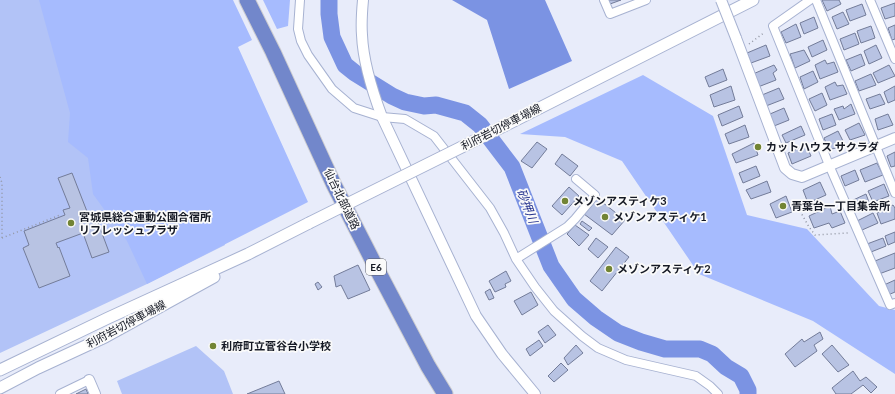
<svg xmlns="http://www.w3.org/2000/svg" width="895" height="394" font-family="Lato,'Noto Sans JP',sans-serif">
<rect width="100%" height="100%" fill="#e8ecfa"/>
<path fill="#b2c3f7" d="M0 0H139L225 245 147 284 0 353Z
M196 346 224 371 233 394H122L117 381Z"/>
<path fill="#a6bbfe" d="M39 0H233L252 40 238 47 308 202 147 284 127 241 93 194 88 158 68 142 70 113Z
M263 0H290L288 26 277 29Z
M643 75 713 116 747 215 807 229 879 306 895 310V374L813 321 699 274 622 161 565 137 520 134Z"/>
<path fill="#7b93e3" d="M452 0H545L572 61 509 89 487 20Z"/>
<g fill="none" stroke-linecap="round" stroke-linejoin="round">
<path stroke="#7b93e3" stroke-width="17" d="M329 0V14L332 37 345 65 355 73 392 96 405 102 424 106 436 105 465 113 480 125 512 167 551 266 574 299 596 318 618 333 641 342 665 349H700L712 354 726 367 741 376 748 390V394"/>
</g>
<path fill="#b8c3e3" stroke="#737c99" d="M608 0H621L610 4Z
M822 0H839L841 4 827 11Z
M895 3V16L885 19 881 8Z
M862 4 866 15 850 21 846 10Z
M843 12 849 24 837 29 832 17Z
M814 17 818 28 804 34 800 23Z
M796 24 801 37 786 43 781 32Z
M895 25V39L892 40 888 28Z
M871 26 875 38 861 43 857 31Z
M855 33 859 44 844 50 840 39Z
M823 40 827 50 812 57 808 47Z
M766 45 770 56 751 63 747 53Z
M876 45 882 58 869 64 864 51Z
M804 50 810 61 795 68 790 54Z
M861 54 865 65 851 71 846 60Z
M825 60 827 64 834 62 838 72 820 79 815 65Z
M774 65 777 70 773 73 776 80 758 87 753 74Z
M889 65 895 76 878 83 873 73Z
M723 69 727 80 709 87 705 77Z
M813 71 818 82 804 89 800 77Z
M871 74 876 85 859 91 855 81Z
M835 82 837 86 843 85 847 94 830 100 825 87Z
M731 86 735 100 714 107 710 95Z
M895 86V100L888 103 884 92Z
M779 88 784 99 766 106 762 95Z
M822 93 827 105 815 111 809 99Z
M880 94 885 104 870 109 866 99Z
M851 104 855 114 839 120 834 109 843 106 844 109Z
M739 106 743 117 722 126 718 115Z
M784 108 789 120 774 126 770 114Z
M832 114 836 125 823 130 819 119Z
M888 114 893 125 878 130 875 119Z
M859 123 865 135 850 140 845 130Z
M745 125 749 137 729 144 725 134Z
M801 126 805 135 786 143 782 135Z
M838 131 845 145 829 150 824 138Z
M537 142 547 149 532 168 521 161Z
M754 143 758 155 736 163 732 154Z
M806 145 811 156 792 164 788 153Z
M895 152V166L891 167 887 156Z
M562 154 578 166 570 176 555 164Z
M877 163 883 175 865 182 860 170Z
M756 166 760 176 743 183 739 173Z
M855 170 859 180 845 186 841 176Z
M72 173 88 214 94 212 109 252 92 258 83 233 56 243 58 248 59 247 70 276 39 288 23 248 29 245 24 231 65 215 63 210 70 208 58 178Z
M767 181 771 192 751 199 746 190Z
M820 182 826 195 808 203 803 190Z
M884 184 889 196 873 202 868 191Z
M569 187 579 196 562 215 552 206Z
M866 194 870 205 854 212 849 202Z
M786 196 792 212 776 218 770 204Z
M597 198 625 220 612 235 584 214Z
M893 205 895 208V219L881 224 877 213Z
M830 206 832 214 840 211 845 223 832 228 829 223 814 228 809 216Z
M873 213 878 223 862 230 857 221Z
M582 221 592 228 589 231 580 224Z
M575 225 589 235 579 246 567 234Z
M895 232V242L888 245 885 236Z
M596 238 608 247 598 258 588 249Z
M883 238 886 246 871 252 867 244Z
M616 247 629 257 602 291 590 281Z
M895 253V268L879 274 875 261Z
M358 265 370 290 348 299 341 285 336 287 334 276Z
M506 271 511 281 505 284 506 287 495 292 489 281Z
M895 280V292L888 295 884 285Z
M318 282 322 287 318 290 315 284Z
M490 289 494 298 489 300 485 292Z
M531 292 538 305 522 315 514 301Z
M548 325 556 335 545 343 538 332Z
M820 332 823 339 814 345 817 351 795 367 785 354 802 339 804 342Z
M539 340 543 346 530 356 526 349Z
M576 345 583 353 568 365 564 358Z
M832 345 849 365 838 372 822 354Z
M561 363 568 370 554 382 548 376Z
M853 371 860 381 866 377 877 387 871 393 863 385 851 394H836L832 388Z
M279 381 285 394H247Z
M86 389 88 394H76Z"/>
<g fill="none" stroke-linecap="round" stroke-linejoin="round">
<defs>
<path id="minor" d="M300 0 298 29 301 41 308 55 332 89 354 108 382 117 405 119 434 136 490 208 504 233 516 259 535 287 554 311 582 336 598 348 626 360 696 376 710 386 718 394
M604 0 610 14 646 0
M810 0 773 26 829 165 890 305 895 303
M816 0 895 193
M870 0 895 59
M516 259 567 227 575 219 595 195 576 179
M60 394 89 380"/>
<path id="tertiary" d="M363 0C362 11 361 23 362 35 363 60 373 93 382 117L476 316 502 354 535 394
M736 38 785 168 792 174 802 177 895 138
M89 380 95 394"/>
<path id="secondary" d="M506 125 753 0
M0 370 108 318 248 254 309 223
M0 388 38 368 105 337 214 277"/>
<path id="motorway" d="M247 0 273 52 334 185 379 273 428 366 445 394"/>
</defs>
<use href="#minor" stroke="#a7b2d1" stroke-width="10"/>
<use href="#tertiary" stroke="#a7b2d1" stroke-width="12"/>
<use href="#secondary" stroke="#a7b2d1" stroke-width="13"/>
<use href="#motorway" stroke="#cccccf" stroke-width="17"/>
<path stroke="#9397a4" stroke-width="1.5" stroke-dasharray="1 3" stroke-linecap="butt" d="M749 44 765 32
M0 177 2 183V238L0 239
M800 211 809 227 815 235 848 233
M2 238 60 215"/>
<use href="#minor" stroke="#fff" stroke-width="8"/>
<use href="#tertiary" stroke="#fff" stroke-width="10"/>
<use href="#secondary" stroke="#fff" stroke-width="11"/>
<use href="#motorway" stroke="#7287cb" stroke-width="15"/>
<defs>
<path id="tertiary-bridge" d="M721 0 736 38"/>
<path id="secondary-bridge" d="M309 223 506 125"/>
</defs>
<use href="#tertiary-bridge" stroke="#a7b2d1" stroke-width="12" stroke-linecap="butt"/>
<use href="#secondary-bridge" stroke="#a7b2d1" stroke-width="13" stroke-linecap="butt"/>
<use href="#tertiary-bridge" stroke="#fff" stroke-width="10"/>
<use href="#secondary-bridge" stroke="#fff" stroke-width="11"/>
</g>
<g fill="#728434" stroke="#fafafa" stroke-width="1.5">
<circle cx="758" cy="147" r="4"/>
<circle cx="565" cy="201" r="4"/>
<circle cx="783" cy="206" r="4"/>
<circle cx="605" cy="217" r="4"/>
<circle cx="71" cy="223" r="4"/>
<circle cx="609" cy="269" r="4"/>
<circle cx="213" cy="346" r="4"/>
</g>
<g text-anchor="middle" stroke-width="3.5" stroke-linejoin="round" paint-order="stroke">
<rect fill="#fafafa" stroke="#5a5c64" stroke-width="1" x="366" y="259" width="20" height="16" rx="3"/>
<g font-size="10" font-weight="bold" fill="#151924">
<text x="376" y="271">E6</text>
</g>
<g font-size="11" fill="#151924" stroke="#fafafa">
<text transform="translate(501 127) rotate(-27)" y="4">利府岩切停車場線</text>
<text transform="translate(342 199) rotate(64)" y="4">仙台北部道路</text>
<text transform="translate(126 324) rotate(-28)" y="4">利府岩切停車場線</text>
</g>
<g font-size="11" font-weight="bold" fill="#151924" stroke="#fafafa" text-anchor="start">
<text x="766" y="151">カットハウス サクラダ</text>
<text x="573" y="205">メゾンアスティケ3</text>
<text x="791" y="210">青葉台一丁目集会所</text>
<text x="79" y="221">宮城県総合運動公園合宿所<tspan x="79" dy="13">リフレッシュプラザ</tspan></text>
<text x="613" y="221">メゾンアスティケ1</text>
<text x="617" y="273">メゾンアスティケ2</text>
<text x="221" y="350">利府町立菅谷台小学校</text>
</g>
<g font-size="12" font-style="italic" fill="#25338e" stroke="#fafafa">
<text transform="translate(527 206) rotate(69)" y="4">砂押川</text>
</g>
</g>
</svg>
